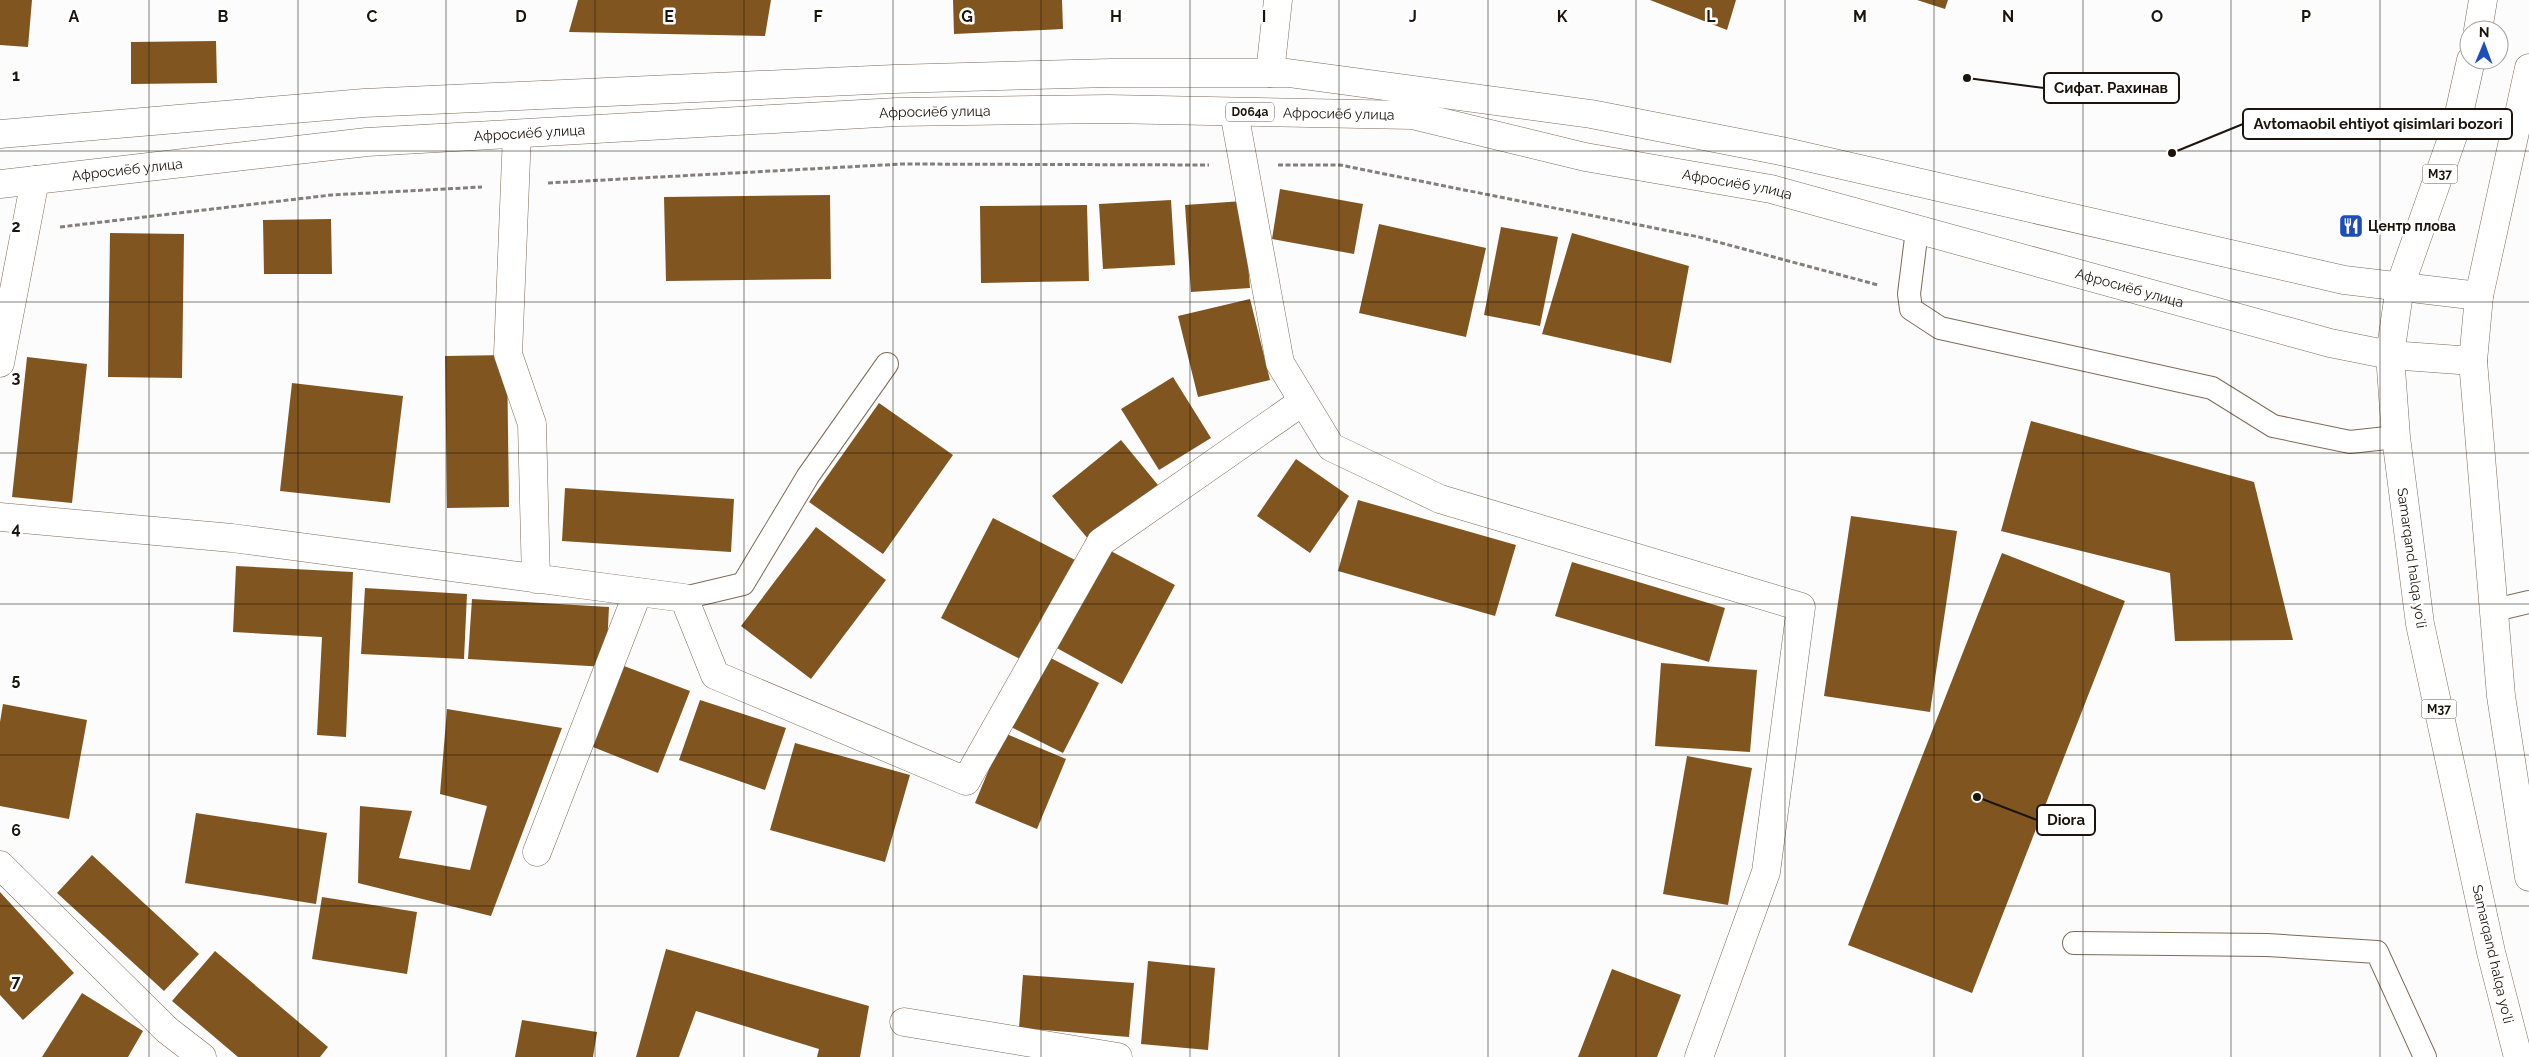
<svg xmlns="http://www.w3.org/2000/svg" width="2529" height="1057" font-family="Raleway,sans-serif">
<rect width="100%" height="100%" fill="#fbfcfb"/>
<path fill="#805520" d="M0 0H32L28 47 0 45Z
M578 0H771L765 36 569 32Z
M953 0H1062L1063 29 954 34Z
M1650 0H1736L1727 30Z
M1917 0H1948L1945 9Z
M216 41 217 83 131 84V42Z
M1280 189 1363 204 1354 254 1272 239Z
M830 195 831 279 666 281 664 197Z
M1171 200 1175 265 1103 269 1099 204Z
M1243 201 1250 288 1191 292 1185 205Z
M1087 205 1089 281 981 283 980 206Z
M331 219 332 274H264L263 220Z
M1379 224 1486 248 1466 337 1359 313Z
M1501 227 1558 237 1540 326 1484 315Z
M110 233 184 234 182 378 108 377Z
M1572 233 1689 266 1671 363 1542 334Z
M1250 299 1270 380 1198 397 1178 316Z
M507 355 509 507 447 508 445 356Z
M27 357 87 364 72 503 12 497Z
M1173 377 1211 438 1159 470 1121 409Z
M292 383 403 396 390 503 280 491Z
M879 403 953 455 883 554 809 502Z
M2031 421 2254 482 2293 640 2175 641 2170 573 2001 531Z
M1121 440 1158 485 1089 540 1052 496Z
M1296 459 1349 496 1310 553 1257 516Z
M565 488 734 499 731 552 562 541Z
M1358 500 1516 545 1495 616 1338 571Z
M1851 516 1957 531 1930 712 1824 696Z
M993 518 1077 561 1024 661 941 618Z
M816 527 886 580 811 679 741 626Z
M1107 549 1175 585 1122 684 1055 647Z
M2002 553 2125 601 1972 993 1848 945Z
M1572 562 1725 608 1709 662 1555 616Z
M236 566 353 572 346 737 317 735 322 637 233 632Z
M365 588 467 594 464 659 361 654Z
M472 599 609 607 606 667 468 659Z
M1045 655 1099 683 1063 753 1009 726Z
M1661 663 1757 670 1750 752 1655 746Z
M624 666 690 691 658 773 593 747Z
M700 700 786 728 765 790 679 760Z
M3 704 87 720 69 819 0 806V722Z
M447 709 562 728 491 916 358 883 360 806 412 811 399 858 470 870 487 806 440 794Z
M1004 733 1066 759 1037 829 975 803Z
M795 743 910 775 885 862 770 830Z
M1687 756 1752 768 1728 905 1663 894Z
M196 813 327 833 316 904 185 883Z
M92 855 199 954 164 991 57 893Z
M0 892 74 973 23 1020 0 995Z
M322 897 417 912 407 974 312 959Z
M666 949 869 1006 860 1057H817L819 1049 696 1011 679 1057H636Z
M215 951 328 1047 320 1057H238L172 1001Z
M1148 961 1215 968 1208 1050 1141 1044Z
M1612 969 1681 995 1657 1057H1578Z
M1023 975 1134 983 1129 1037 1019 1028Z
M82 993 143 1031 128 1057H42Z
M522 1020 597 1032 593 1057H515Z"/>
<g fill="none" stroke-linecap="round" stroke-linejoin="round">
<defs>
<path id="lane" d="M1917 230 1909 294 1911 309 1940 328 2212 388 2273 426 2350 442 2396 437
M684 598 743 584 808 476 887 364
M2495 610 2529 602
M2074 943 2267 945 2377 952 2425 1057"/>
<path id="street" d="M1270 73 1278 0
M1234 112 1280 363 1331 447 1440 499 1801 607 1766 872 1699 1057
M517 134 508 354 532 424 536 579
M0 363 35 180
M0 517 232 538 684 598 715 675 966 781 1101 542 1302 402
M537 852 638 592
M0 865 167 1030 202 1057
M904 1022 1118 1057"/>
<g id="primary">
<path d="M0 134 364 103 894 79 1110 73H1288L1591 114 1781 151 2344 280 2479 296"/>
<path id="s1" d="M0 184 367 142 897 112 1108 109 1412 115 1585 157 1771 189 2330 343 2390 355 2473 361"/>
</g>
<path id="highway" d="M2478 30 2483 0
M2471 60 2456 127 2400 286 2390 355 2396 437 2420 624 2491 952 2518 1057
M2529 68 2479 296 2473 361 2501 696 2529 877"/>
</defs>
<use href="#lane" stroke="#7e6b57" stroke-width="24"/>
<use href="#street" stroke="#7e6b57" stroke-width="29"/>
<use href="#primary" stroke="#7e6b57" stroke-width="29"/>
<use href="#highway" stroke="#7e6b57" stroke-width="29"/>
<path stroke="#83807b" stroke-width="3" stroke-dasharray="5 2.5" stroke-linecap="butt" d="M1278 165H1340L1699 237 1878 285
M548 183 902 164 1209 165
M60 227 331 195 482 187"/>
<use href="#lane" stroke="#fff" stroke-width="22"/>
<use href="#street" stroke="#fff" stroke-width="28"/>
<use href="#primary" stroke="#fff" stroke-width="28"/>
<use href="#highway" stroke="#fff" stroke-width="28"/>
</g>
<path fill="none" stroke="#1c150d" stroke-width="1" stroke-opacity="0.55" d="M149 0V1057M298 0V1057M446 0V1057M595 0V1057M744 0V1057M893 0V1057M1041 0V1057M1190 0V1057M1339 0V1057M1488 0V1057M1636 0V1057M1785 0V1057M1934 0V1057M2083 0V1057M2231 0V1057M2380 0V1057M0 151H2529M0 302H2529M0 453H2529M0 604H2529M0 755H2529M0 906H2529"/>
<defs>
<symbol id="restaurant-square" viewBox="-11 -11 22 22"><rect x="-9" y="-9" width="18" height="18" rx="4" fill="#1d4dba" stroke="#fff"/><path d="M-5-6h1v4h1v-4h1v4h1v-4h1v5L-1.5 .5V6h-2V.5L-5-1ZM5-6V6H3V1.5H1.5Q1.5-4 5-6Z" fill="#fff"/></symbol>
</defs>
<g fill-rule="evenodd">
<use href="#restaurant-square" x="2337" y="212" width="28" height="28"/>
</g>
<g text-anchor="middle" stroke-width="5" stroke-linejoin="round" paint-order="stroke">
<g fill="#fff" stroke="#605b56" stroke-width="1">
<rect x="1226" y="102.5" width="48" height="19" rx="4"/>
<rect x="2422.5" y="164.5" width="35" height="19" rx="4"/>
<rect x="2421.5" y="699.5" width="35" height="19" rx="4"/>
</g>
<g font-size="12" font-weight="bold" fill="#1c150d">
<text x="1250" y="116">D064a</text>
<text x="2440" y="178">M37</text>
<text x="2439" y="713">M37</text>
</g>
<g font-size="14" fill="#1c150d" stroke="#fff">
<text dy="5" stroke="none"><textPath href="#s1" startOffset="938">Афросиёб улица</textPath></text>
<text dy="5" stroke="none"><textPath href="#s1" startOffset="1342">Афросиёб улица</textPath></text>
<text dy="5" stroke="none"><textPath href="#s1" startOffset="532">Афросиёб улица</textPath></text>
<text dy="5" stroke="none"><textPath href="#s1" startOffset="128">Афросиёб улица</textPath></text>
<text dy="5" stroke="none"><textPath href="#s1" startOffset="1748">Афросиёб улица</textPath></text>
<text dy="5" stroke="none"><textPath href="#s1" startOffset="2154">Афросиёб улица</textPath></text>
<text transform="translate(2412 558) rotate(82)" y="5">Samarqand halqa yoʻli</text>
<text transform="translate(2493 954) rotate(77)" y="5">Samarqand halqa yoʻli</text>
</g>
<g font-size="14" font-weight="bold" fill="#1c150d" stroke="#fff" text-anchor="start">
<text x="2368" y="231">Центр плова</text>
</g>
</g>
<g font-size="16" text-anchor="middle" font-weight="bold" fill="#1c150d" stroke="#fff" stroke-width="5" stroke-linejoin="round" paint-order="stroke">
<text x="74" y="22">A</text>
<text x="223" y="22">B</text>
<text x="372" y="22">C</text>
<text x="521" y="22">D</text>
<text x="669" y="22">E</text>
<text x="818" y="22">F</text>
<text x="967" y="22">G</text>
<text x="1116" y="22">H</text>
<text x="1264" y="22">I</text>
<text x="1413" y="22">J</text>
<text x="1562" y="22">K</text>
<text x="1711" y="22">L</text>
<text x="1860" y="22">M</text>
<text x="2008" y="22">N</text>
<text x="2157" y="22">O</text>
<text x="2306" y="22">P</text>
<text x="16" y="81">1</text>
<text x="16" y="232">2</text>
<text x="16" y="383">3</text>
<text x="16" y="534">4</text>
<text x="16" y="685">5</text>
<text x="16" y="836">6</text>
<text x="16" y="987">7</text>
</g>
<path fill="none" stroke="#1c150d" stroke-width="2" d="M1967 78L2044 88M2172 153L2243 124M1977 797L2037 820"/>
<g fill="#1c150d" stroke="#fff" stroke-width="2">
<circle cx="1967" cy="78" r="5"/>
<circle cx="2172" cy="153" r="5"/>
<circle cx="1977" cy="797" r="5"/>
</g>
<g fill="#fff" stroke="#1c150d" stroke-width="2">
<rect x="2044" y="73" width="135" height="30" rx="5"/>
<rect x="2243" y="109" width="269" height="30" rx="5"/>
<rect x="2037" y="805" width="58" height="30" rx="5"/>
</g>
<g font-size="15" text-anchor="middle" font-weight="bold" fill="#1c150d">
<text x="2111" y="93">Сифат. Рахинав</text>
<text x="2378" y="129">Avtomaobil ehtiyot qisimlari bozori</text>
<text x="2066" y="825">Diora</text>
</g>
<g transform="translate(2484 45) rotate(1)"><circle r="24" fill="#ffffff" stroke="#a4a19e"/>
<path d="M0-4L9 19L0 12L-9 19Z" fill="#1d4dba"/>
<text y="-8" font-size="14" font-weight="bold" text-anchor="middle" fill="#1c150d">N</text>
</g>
</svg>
